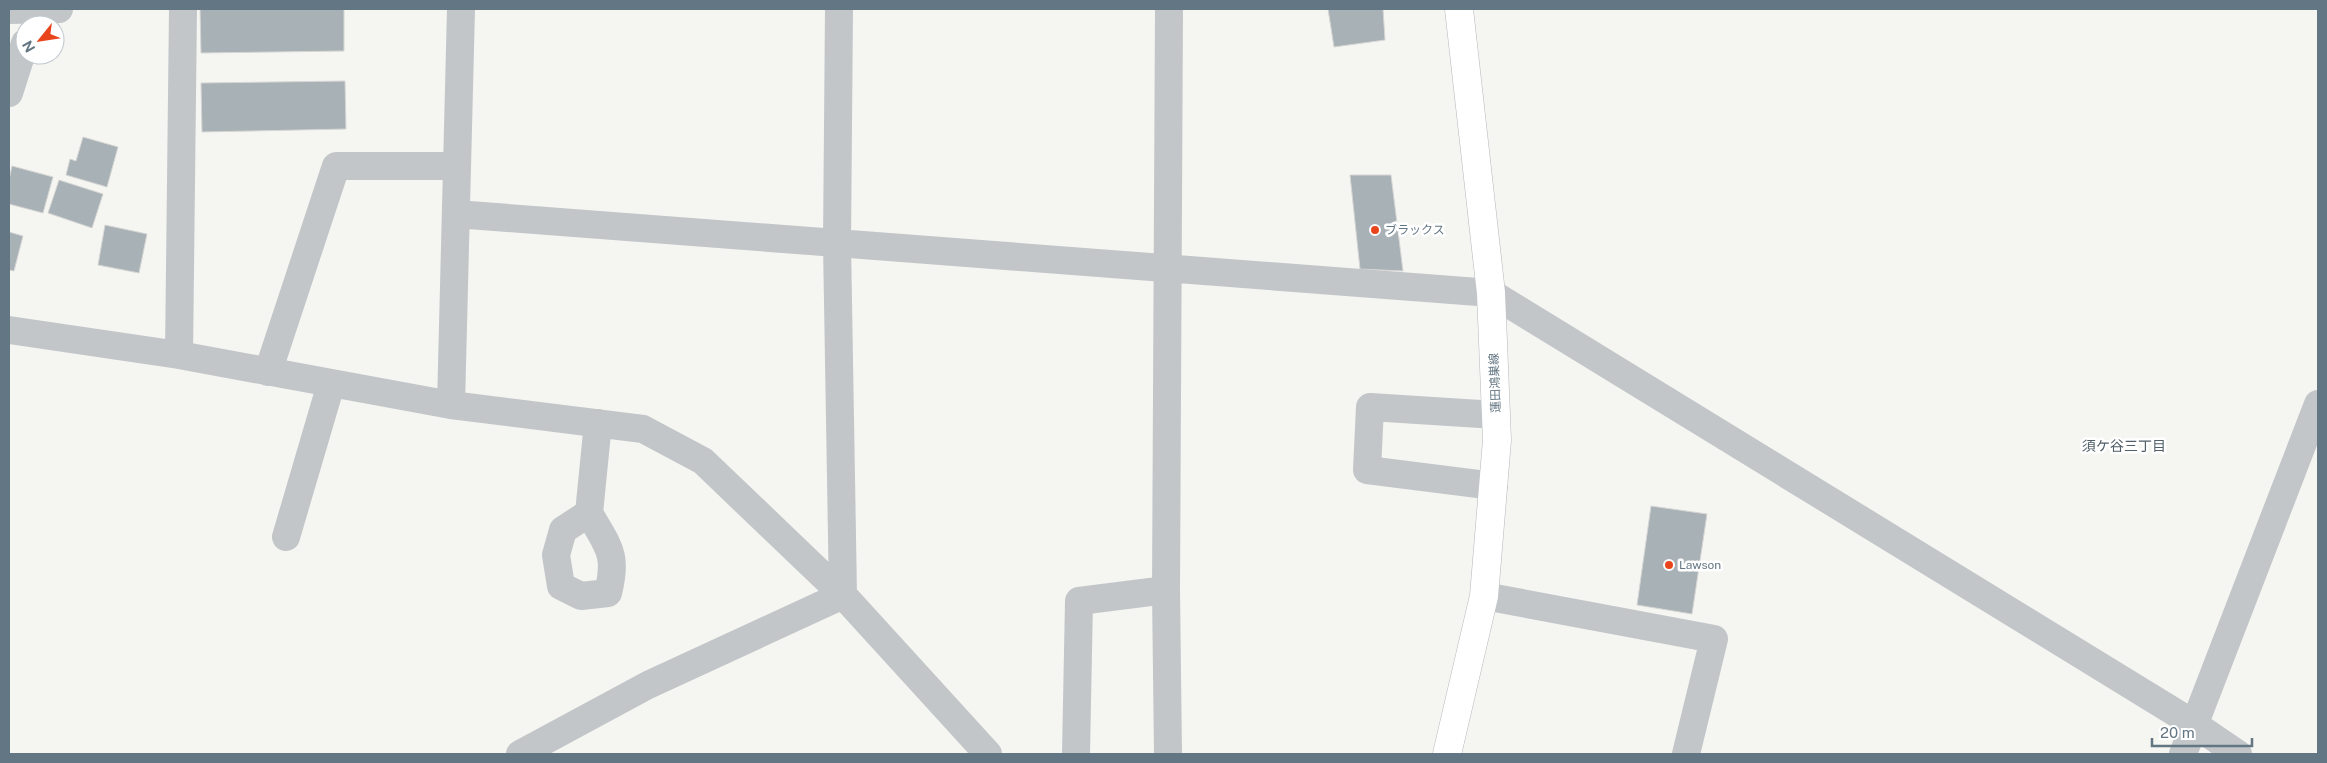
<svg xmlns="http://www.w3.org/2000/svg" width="2327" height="763" font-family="'Public Sans','Noto Sans JP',sans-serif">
<rect width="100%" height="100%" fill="#f5f5f1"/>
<path fill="#a8b1b6" stroke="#d6d6d4" d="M200 9H344V51L201 53Z
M1328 9H1383L1385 40 1334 47Z
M345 81 346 129 202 132 201 83Z
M83 137 118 147 107 187 66 175 70 159 76 161Z
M12 166 53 177 43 213 9 204V180Z
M1350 175H1391L1403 271 1360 269Z
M59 180 103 194 92 228 48 213Z
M105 225 147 234 139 273 98 265Z
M9 232 23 236 14 271 9 270Z
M1651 506 1707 514 1692 614 1637 605Z"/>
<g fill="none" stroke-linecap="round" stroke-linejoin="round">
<defs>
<path id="major" d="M1447 754 1484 596 1497 440 1491 293 1459 9"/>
</defs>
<use href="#major" stroke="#b3b8bb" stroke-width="29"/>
<path stroke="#c2c6c9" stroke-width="28" d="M839 9 837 243 843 595
M9 10 59 9
M9 93 25 43
M456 214 1491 293 2194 724 2238 754
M9 330 179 355 451 405 643 429 703 461 843 595 988 754
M179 355 183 9
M268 372 336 166H457
M451 405 461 9
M1494 486 1367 470 1370 407 1496 415
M589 513C608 547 618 553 608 593L581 596 561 586 556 555 563 530 589 513 598 423
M286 537 331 384
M1484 596 1714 639 1686 754
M520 754 648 685 843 595
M1076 754 1079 601 1166 590
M1168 754 1166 590 1169 9
M2183 754 2318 404"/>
<use href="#major" stroke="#fff" stroke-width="28"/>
</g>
<g fill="#e9451d" stroke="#fff" stroke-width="2">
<circle cx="1375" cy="230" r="5"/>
<circle cx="1669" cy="565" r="5"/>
</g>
<g text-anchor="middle" stroke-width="5" stroke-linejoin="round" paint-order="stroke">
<g font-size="12" fill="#637683" stroke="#fff" text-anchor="start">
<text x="1385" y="234">ブラックス</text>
<text x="1679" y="569">Lawson</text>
</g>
<g font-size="12" fill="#637683" stroke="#fff">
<text transform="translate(1495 383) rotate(-92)" y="4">蓮田鴻巣線</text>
</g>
<g font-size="14" fill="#515f68" stroke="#fff">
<text x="2124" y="451">須ケ谷三丁目</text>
</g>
</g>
<rect width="2327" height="763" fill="none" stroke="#637683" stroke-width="20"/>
<g transform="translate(40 40) rotate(240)"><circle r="24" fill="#ffffff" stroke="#c1c8cd"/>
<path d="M0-4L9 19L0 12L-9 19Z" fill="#e9451d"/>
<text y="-8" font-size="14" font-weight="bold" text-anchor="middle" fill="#637683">N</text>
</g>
<path d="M2152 738v8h100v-8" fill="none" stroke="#637683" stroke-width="2.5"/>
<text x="2160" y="738" font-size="15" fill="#637683" stroke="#ffffff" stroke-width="4" paint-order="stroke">20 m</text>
</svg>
